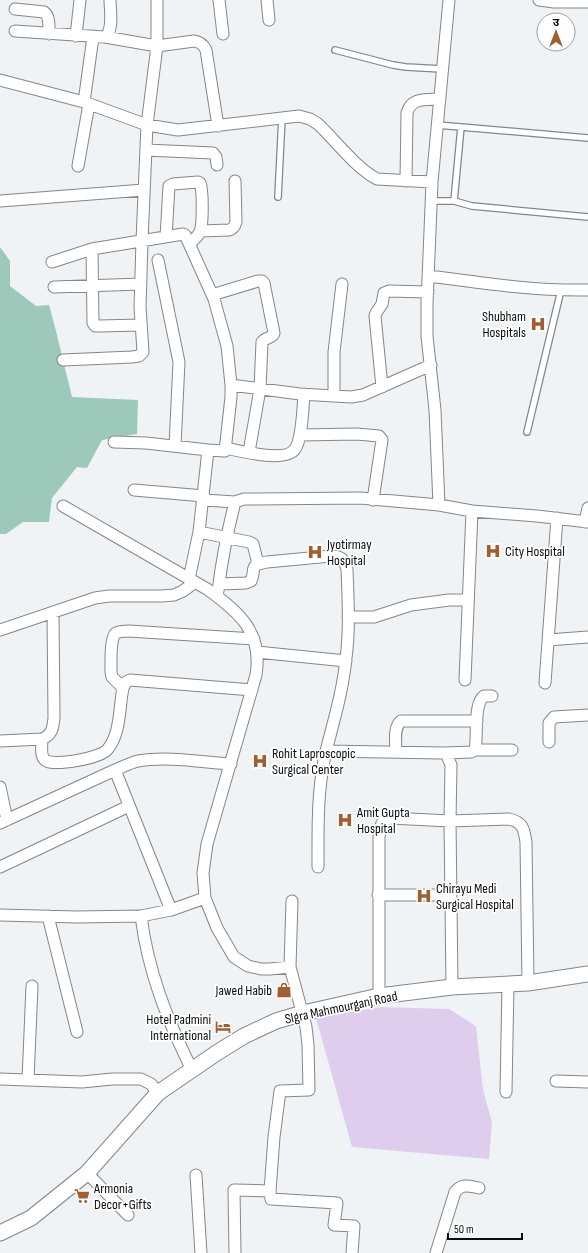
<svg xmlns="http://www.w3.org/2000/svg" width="588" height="1253" font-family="'Sofia Sans Condensed','Noto Sans Devanagari',sans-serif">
<rect width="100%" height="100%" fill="#f0f3f6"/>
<path fill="#dfcded" d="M381 1007 449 1009 476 1026 483 1090 492 1122 489 1159 352 1147 316 1018Z"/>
<path fill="#9dc9ba" d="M0 247 10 261V286L36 306 49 305 56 331 72 397 138 400 137 434 102 440 87 468 77 467 52 498 49 522H23L6 534H0Z"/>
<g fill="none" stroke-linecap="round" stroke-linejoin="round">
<defs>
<path id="lane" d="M335 50 393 65 406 67 442 69
M461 127 588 138
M278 197 282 117
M431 201H454L461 127 437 125
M454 201 472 206 588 217
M527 432 561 290"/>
<path id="street" d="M219 0 223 34
M267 0 269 20
M539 0 554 2H588
M15 9 44 12C50 16 49 27 49 34
M15 31 105 37C114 30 110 10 110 0
M76 36 80 0
M105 37 157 46 194 41C200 42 203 44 206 50L218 126
M0 80 84 102 147 125 178 130 299 116 310 119 318 124C336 141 355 167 377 179L432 182
M84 102 93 37
M146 150 213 153 216 157 217 165
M78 166 89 104
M406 181 407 113C411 97 426 100 440 99
M0 201 144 190
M200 231 229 230C233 229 235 226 236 222L235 181
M166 237 169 186 173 184 198 182 200 183C203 190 203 224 200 232 198 236 193 240 190 244
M92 249 93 323 95 326H99L141 325
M158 260 179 362 175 446
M52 262 92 249 183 234 185 235 187 239 214 299 227 346 231 385V397L225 451 208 450 146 443 114 442
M429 276C482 283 534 291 588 290
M54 287 141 284
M212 295 258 281H262L264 283 274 333C273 338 266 337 262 342L260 389 249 452
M63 360 132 357 139 356 143 352 140 307 142 241 147 125 157 46V0
M231 385 300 394 351 397 363 395 431 365
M382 387 375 316 376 313 382 304 384 293 389 291 428 292
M334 396V352L342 284
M300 435 357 434 379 436 382 440 373 500
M226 448C240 451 286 463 295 449 302 440 303 407 304 394
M134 490 204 496
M204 500 235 502
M439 505 435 410 427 336V304L432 182 449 0
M63 506 207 589C239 612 263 632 256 675L207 844 203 873 205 898 217 928 234 957 248 966 261 969H270L290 967
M585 522 588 508
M199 532 249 542 253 544 258 564
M189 579 199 532 208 450
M219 584 246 583 251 581C257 568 247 566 267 562L331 556C341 556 344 559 347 569 348 598 350 628 346 658 343 690 334 720 326 751L442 753H446L451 765 450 821 452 987
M218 591C222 559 227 533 235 502L244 499 360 498 439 505 472 511 537 516 588 522
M348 617H374L411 605 449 600H468
M0 630 95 598 109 596H162L174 595 183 591 195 582
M548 640 588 637
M257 652 346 661
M465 680 472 511
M545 683 557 518
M123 688 112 677 111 672C111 665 110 636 116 633 120 631 126 631 129 631L254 639
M42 739C42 745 40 756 45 760 53 767 100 758 107 750 121 734 119 707 123 688L126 682 130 680 252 690
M0 741 42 739C52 735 53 728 54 718L53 613
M549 742V723L554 717 588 715
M475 750H512
M396 752C396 742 393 728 401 721H477
M446 753 471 752 475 750C478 737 473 704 484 696H492
M115 770C122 767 130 763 138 761 168 756 201 762 231 764
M0 787 7 820
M0 823 115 770 171 910 141 916C148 972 167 1019 192 1070
M0 867 129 806
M318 867C318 828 317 790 326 751
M378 895H451
M292 901 290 967 306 1027 308 1045 309 1090 280 1091 274 1137 270 1191 271 1199 337 1203 334 1225 354 1226 352 1253
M171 910 205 898
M0 915 77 917 141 916
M48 916 77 1032
M379 996V838C380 829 380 820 390 818L450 821 509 819C523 822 524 829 526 842L528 983
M0 1079 82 1082 112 1079H141L151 1084 158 1093
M28 1080 32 986
M556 1081 588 1082
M506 1092 508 984
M87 1173 128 1215
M196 1175 201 1253
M235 1253 234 1190 270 1191
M436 1253 455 1192C462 1183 469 1186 479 1188"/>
<path id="secondary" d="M0 1233 31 1218 87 1173 158 1093 218 1052 244 1036 276 1021 303 1013 379 996 452 987 528 983 588 974"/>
</defs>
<use href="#lane" stroke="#848689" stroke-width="8"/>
<use href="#street" stroke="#848689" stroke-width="13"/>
<use href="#secondary" stroke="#848689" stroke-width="17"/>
<use href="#lane" stroke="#fff" stroke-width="5.5"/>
<use href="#street" stroke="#fff" stroke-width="11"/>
<use href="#secondary" stroke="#fff" stroke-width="15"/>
</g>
<defs>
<symbol id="hospital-bare" viewBox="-9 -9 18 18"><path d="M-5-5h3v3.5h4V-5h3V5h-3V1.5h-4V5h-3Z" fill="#a15e2e" stroke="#fff" stroke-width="2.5" paint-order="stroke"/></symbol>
<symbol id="shop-bare" viewBox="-9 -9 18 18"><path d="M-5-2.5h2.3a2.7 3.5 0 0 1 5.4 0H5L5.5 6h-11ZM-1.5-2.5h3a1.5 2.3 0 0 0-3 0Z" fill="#a15e2e" stroke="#fff" stroke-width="2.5" paint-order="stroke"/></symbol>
<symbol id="hotel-bare" viewBox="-9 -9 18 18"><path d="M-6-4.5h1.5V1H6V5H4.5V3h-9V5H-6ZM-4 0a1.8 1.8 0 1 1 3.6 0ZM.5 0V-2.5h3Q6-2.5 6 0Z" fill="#a15e2e" stroke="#fff" stroke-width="2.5" paint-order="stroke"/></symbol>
<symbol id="supermarket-bare" viewBox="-9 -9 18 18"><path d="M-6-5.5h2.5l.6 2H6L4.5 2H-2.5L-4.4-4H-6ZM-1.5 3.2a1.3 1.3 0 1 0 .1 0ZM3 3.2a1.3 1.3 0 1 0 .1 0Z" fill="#a15e2e" stroke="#fff" stroke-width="2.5" paint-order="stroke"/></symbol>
</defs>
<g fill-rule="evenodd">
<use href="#hospital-bare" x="527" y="313" width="22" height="22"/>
<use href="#hospital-bare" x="482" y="540" width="22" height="22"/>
<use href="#hospital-bare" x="304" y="541" width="22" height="22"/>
<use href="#hospital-bare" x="249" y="750" width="22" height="22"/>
<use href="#hospital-bare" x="334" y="809" width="22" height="22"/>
<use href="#hospital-bare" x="413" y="885" width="22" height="22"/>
<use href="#shop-bare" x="273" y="979" width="22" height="22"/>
<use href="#hotel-bare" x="212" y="1016" width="22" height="22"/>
<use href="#supermarket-bare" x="71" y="1185" width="22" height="22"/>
</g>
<g text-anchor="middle" stroke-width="3.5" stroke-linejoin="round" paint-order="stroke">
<g font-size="14" fill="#0b0c0d" stroke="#fff" text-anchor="start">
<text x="526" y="321" text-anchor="end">Shubham<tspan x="526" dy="16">Hospitals</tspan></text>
<text x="327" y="549">Jyotirmay<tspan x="327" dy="16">Hospital</tspan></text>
<text x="505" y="556">City Hospital</text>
<text x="272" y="758">Rohit Laproscopic<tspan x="272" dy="16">Surgical Center</tspan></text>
<text x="357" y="817">Amit Gupta<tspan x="357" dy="16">Hospital</tspan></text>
<text x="436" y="893">Chirayu Medi<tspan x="436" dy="16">Surgical Hospital</tspan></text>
<text x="272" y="995" text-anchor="end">Jawed Habib</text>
<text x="211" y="1024" text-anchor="end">Hotel Padmini<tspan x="211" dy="16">International</tspan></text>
<text x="94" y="1193">Armonia<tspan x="94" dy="16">Decor+Gifts</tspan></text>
</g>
<g font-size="14" fill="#0b0c0d" stroke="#fff">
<text transform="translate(341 1007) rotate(-12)" y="5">SIgra Mahmourganj Road</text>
</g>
</g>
<g transform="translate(556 32)"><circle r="19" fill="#ffffff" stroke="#9d9e9e"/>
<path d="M0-3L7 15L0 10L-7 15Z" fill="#a15e2e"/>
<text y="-6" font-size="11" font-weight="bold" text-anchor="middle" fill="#0b0c0d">उ</text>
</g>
<path d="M448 1233v6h74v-6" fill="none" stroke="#0b0c0d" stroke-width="2"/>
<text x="454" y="1233" font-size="12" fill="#0b0c0d" stroke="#ffffff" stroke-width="3" paint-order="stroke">50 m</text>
</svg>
